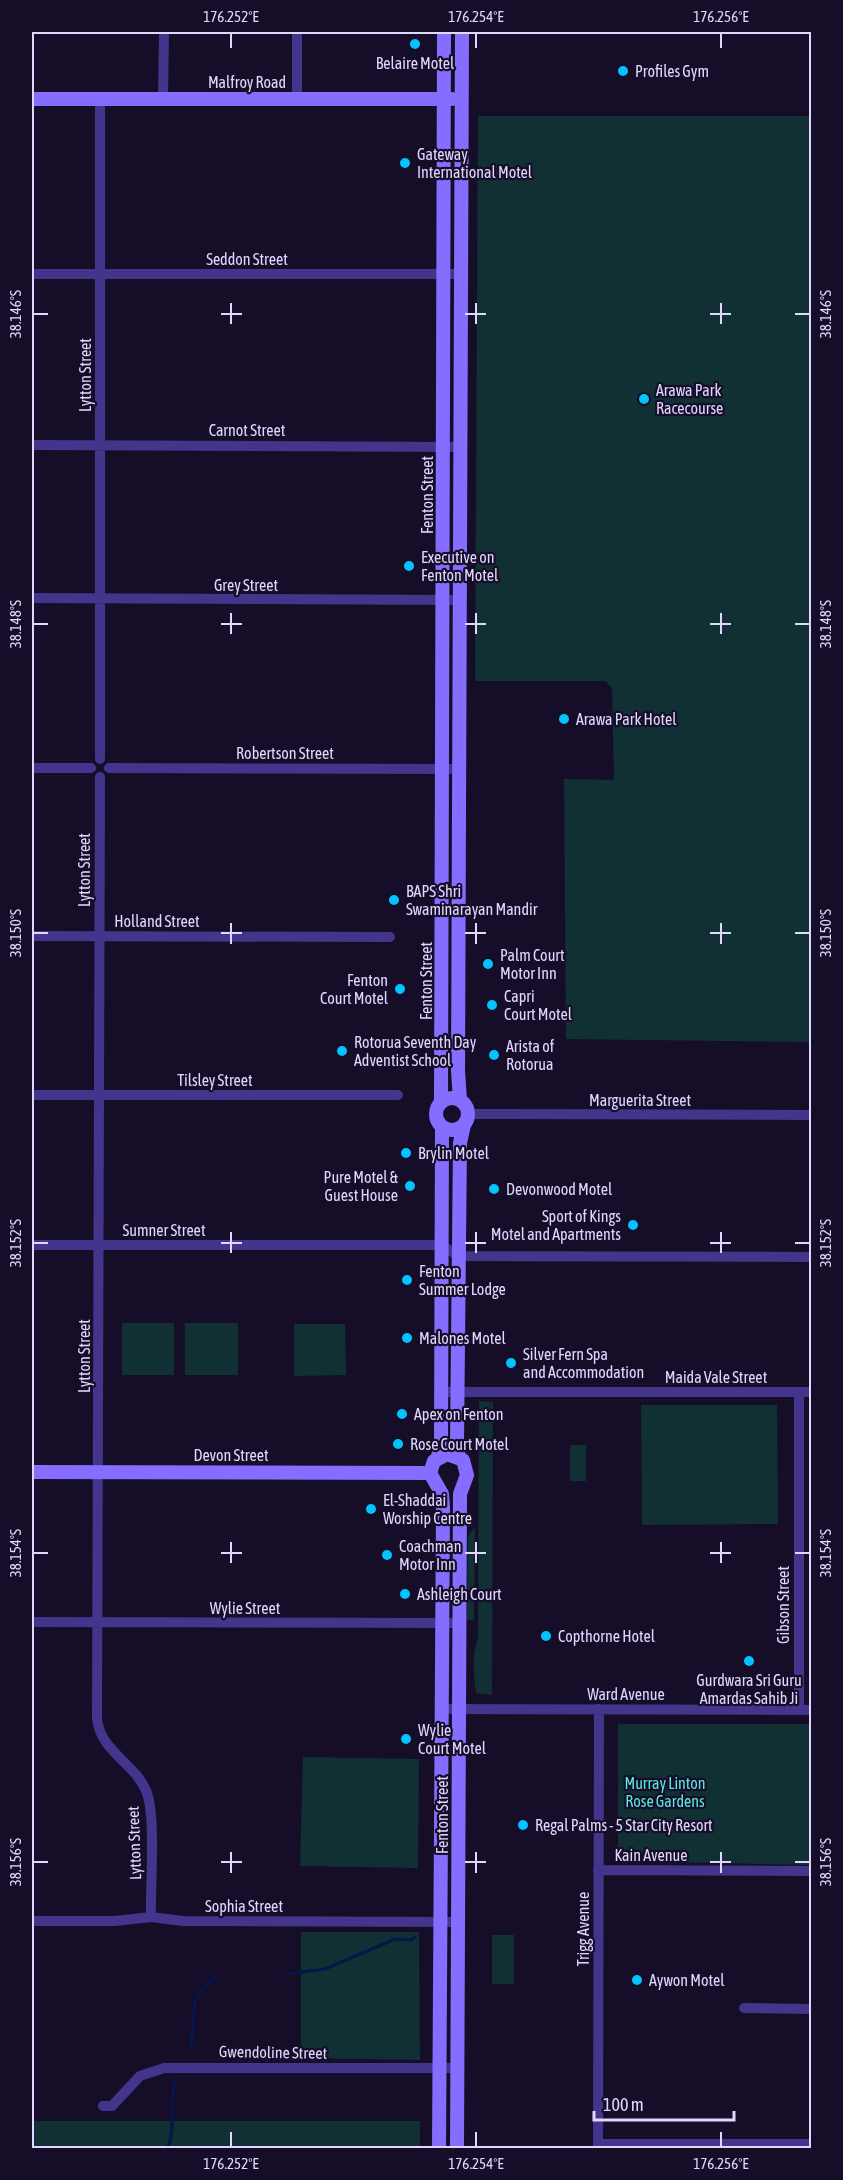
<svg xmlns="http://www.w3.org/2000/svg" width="843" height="2180" font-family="'Asap Condensed',sans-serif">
<rect width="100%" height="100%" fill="#160e29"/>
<path fill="#103034" d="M478 116H811V1042L566 1039 564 779 614 780 612 689 606 681H475Z
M122 1323H174V1375H122Z
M185 1323H238V1375H185Z
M294 1324H345L346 1375 294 1376Z
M479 1401 493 1402 492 1695 476 1693C474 1677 471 1653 478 1640Z
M641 1405H777L778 1524 642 1525Z
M570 1445H586V1481H570Z
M475 1526 474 1620H467L468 1537Z
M618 1724H811V1865L618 1861Z
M303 1757 419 1759 418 1868 300 1866Z
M301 1932H419L420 2060 301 2058Z
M492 1935H514V1984H492Z
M32 2121H420V2148H32Z"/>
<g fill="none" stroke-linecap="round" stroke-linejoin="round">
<path stroke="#06154a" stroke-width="3" d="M287 1974 325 1969 395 1939 411 1940 415 1937
M191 2050 195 2000 211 1979 219 1977
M167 2148C176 2135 170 2095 175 2078"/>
<path stroke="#44358c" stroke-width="10" d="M163 98 164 32
M297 99V32
M32 274H462
M32 445 462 447
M32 598 461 600
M100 759V98
M32 768H91
M109 768 461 769
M100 777 97 1719C101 1753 136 1763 147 1793 156 1819 150 1887 151 1917
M32 936 390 937
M32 1095H398
M468 1114 812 1115
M32 1245H441L459 1256 812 1257
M441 1392H812
M32 1622 459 1623
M441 1709 812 1710
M799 1710V1392
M598 1870 812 1871
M32 1921H115L151 1917 183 1921 458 1922
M744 2008 812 2009
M103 2106H112L140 2076 164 2068H458
M598 2144H812
M598 2148 599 1709"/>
<path stroke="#856dff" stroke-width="14" d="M32 99H452
M436 1114a16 16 0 1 1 32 0a16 16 0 1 1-32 0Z
M460 1100 458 1071 462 32
M441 1102 444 32
M438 1457 441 1443 442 1127
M459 1458 457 1443 460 1143 464 1125
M32 1472 430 1473
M439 2148 443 1508 442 1494 430 1473 434 1461 447 1454 463 1460 467 1475 460 1494 457 2148"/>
</g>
<path fill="none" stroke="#e0d6ff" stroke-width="2" d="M231 33V48M476 33V48M721 33V48M231 303V324M476 303V324M721 303V324M33 314H48M221 314H242M465 314H486M710 314H731M795 314H810M231 613V634M476 613V634M721 613V634M33 624H48M221 624H242M465 624H486M710 624H731M795 624H810M231 923V944M476 923V944M721 923V944M33 933H48M221 933H242M465 933H486M710 933H731M795 933H810M231 1232V1253M476 1232V1253M721 1232V1253M33 1243H48M221 1243H242M465 1243H486M710 1243H731M795 1243H810M231 1542V1563M476 1542V1563M721 1542V1563M33 1553H48M221 1553H242M465 1553H486M710 1553H731M795 1553H810M231 1852V1873M476 1852V1873M721 1852V1873M33 1862H48M221 1862H242M465 1862H486M710 1862H731M795 1862H810M231 2132V2147M476 2132V2147M721 2132V2147"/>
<g fill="#02c2ff" stroke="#160e29" stroke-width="2">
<circle cx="415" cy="44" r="6"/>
<circle cx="623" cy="71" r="6"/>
<circle cx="405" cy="163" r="6"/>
<circle cx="644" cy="399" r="6"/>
<circle cx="409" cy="566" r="6"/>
<circle cx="564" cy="719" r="6"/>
<circle cx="394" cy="900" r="6"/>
<circle cx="488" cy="964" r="6"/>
<circle cx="400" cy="989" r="6"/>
<circle cx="492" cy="1005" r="6"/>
<circle cx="342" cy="1051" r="6"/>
<circle cx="494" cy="1055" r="6"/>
<circle cx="406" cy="1153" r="6"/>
<circle cx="410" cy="1186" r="6"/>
<circle cx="494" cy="1189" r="6"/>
<circle cx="633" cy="1225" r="6"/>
<circle cx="407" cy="1280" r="6"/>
<circle cx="407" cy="1338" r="6"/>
<circle cx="511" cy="1363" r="6"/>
<circle cx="402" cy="1414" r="6"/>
<circle cx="398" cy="1444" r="6"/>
<circle cx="371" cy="1509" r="6"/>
<circle cx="387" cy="1555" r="6"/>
<circle cx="405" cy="1594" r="6"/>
<circle cx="546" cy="1636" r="6"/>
<circle cx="749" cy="1661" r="6"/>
<circle cx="406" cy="1739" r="6"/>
<circle cx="523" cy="1825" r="6"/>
<circle cx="637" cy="1980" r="6"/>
</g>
<g text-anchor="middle" stroke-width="4.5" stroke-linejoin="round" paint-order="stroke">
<g font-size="16" fill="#e0d6ff" stroke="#160e29" text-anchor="start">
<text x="415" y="69" text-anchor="middle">Belaire Motel</text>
<text x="635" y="77">Profiles Gym</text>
<text x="417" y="160">Gateway<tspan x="417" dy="18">International Motel</tspan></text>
<text x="656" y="396">Arawa Park<tspan x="656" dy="18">Racecourse</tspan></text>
<text x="421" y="563">Executive on<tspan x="421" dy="18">Fenton Motel</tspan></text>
<text x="576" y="725">Arawa Park Hotel</text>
<text x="406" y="897">BAPS Shri<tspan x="406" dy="18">Swaminarayan Mandir</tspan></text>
<text x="500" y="961">Palm Court<tspan x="500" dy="18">Motor Inn</tspan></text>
<text x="388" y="986" text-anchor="end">Fenton<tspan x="388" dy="18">Court Motel</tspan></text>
<text x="504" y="1002">Capri<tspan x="504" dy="18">Court Motel</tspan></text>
<text x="354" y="1048">Rotorua Seventh Day<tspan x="354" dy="18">Adventist School</tspan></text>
<text x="506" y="1052">Arista of<tspan x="506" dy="18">Rotorua</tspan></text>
<text x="418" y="1159">Brylin Motel</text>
<text x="398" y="1183" text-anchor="end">Pure Motel &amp;<tspan x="398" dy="18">Guest House</tspan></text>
<text x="506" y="1195">Devonwood Motel</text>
<text x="621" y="1222" text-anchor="end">Sport of Kings<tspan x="621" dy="18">Motel and Apartments</tspan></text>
<text x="419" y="1277">Fenton<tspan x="419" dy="18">Summer Lodge</tspan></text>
<text x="419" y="1344">Malones Motel</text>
<text x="523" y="1360">Silver Fern Spa<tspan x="523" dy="18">and Accommodation</tspan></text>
<text x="414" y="1420">Apex on Fenton</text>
<text x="410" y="1450">Rose Court Motel</text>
<text x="383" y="1506">El-Shaddai<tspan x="383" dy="18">Worship Centre</tspan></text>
<text x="399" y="1552">Coachman<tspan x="399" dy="18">Motor Inn</tspan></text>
<text x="417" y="1600">Ashleigh Court</text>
<text x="558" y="1642">Copthorne Hotel</text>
<text x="749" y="1686" text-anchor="middle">Gurdwara Sri Guru<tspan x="749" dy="18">Amardas Sahib Ji</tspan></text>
<text x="418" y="1736">Wylie<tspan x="418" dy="18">Court Motel</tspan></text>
<text x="535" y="1831">Regal Palms - 5 Star City Resort</text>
<text x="649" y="1986">Aywon Motel</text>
</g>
<g font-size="16" fill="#e0d6ff" stroke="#160e29">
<text x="247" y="88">Malfroy Road</text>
<text x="247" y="265">Seddon Street</text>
<text transform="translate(85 375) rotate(-90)" y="6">Lytton Street</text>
<text x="247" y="436">Carnot Street</text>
<text transform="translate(427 495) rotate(-90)" y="6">Fenton Street</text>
<text x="246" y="591">Grey Street</text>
<text x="285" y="759">Robertson Street</text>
<text transform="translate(84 870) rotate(-90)" y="6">Lytton Street</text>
<text x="157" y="927">Holland Street</text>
<text transform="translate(426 981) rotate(-90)" y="6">Fenton Street</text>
<text x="215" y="1086">Tilsley Street</text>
<text x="640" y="1106">Marguerita Street</text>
<text x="164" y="1236">Sumner Street</text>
<text transform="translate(84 1356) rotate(-90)" y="6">Lytton Street</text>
<text x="716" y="1383">Maida Vale Street</text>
<text x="231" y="1461">Devon Street</text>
<text transform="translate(783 1605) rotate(-90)" y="6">Gibson Street</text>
<text x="245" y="1614">Wylie Street</text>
<text x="626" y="1700">Ward Avenue</text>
<text transform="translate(442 1815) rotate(-90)" y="6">Fenton Street</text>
<text transform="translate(134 1843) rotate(-92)" y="6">Lytton Street</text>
<text x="651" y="1861">Kain Avenue</text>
<text x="244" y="1912">Sophia Street</text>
<text transform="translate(583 1929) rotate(-90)" y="6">Trigg Avenue</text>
<text transform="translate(273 2052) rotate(1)" y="6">Gwendoline Street</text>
</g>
<g font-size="16" fill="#57eada" stroke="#160e29">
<text x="665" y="1789">Murray Linton<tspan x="665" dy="18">Rose Gardens</tspan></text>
</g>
</g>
<rect width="843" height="2180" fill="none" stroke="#160e29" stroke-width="66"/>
<path d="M594 2111v9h140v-9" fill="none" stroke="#e0d6ff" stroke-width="3"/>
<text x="603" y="2111" font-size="18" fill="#e0d6ff" stroke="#160e29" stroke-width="4.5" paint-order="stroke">100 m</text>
<rect x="33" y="33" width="777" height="2114" fill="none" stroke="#e0d6ff" stroke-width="2"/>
<g font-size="15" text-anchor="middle" fill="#e0d6ff">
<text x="231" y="22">176.252°E</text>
<text x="476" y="22">176.254°E</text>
<text x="721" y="22">176.256°E</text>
<text transform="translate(16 314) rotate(-90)" y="5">38.146°S</text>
<text transform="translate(826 314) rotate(-90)" y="5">38.146°S</text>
<text transform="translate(16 624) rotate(-90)" y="5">38.148°S</text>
<text transform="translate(826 624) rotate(-90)" y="5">38.148°S</text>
<text transform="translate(16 933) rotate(-90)" y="5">38.150°S</text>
<text transform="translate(826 933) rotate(-90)" y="5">38.150°S</text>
<text transform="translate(16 1243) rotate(-90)" y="5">38.152°S</text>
<text transform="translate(826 1243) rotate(-90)" y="5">38.152°S</text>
<text transform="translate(16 1553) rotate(-90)" y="5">38.154°S</text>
<text transform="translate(826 1553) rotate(-90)" y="5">38.154°S</text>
<text transform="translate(16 1862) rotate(-90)" y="5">38.156°S</text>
<text transform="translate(826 1862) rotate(-90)" y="5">38.156°S</text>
<text x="231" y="2169">176.252°E</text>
<text x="476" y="2169">176.254°E</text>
<text x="721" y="2169">176.256°E</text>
</g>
</svg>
